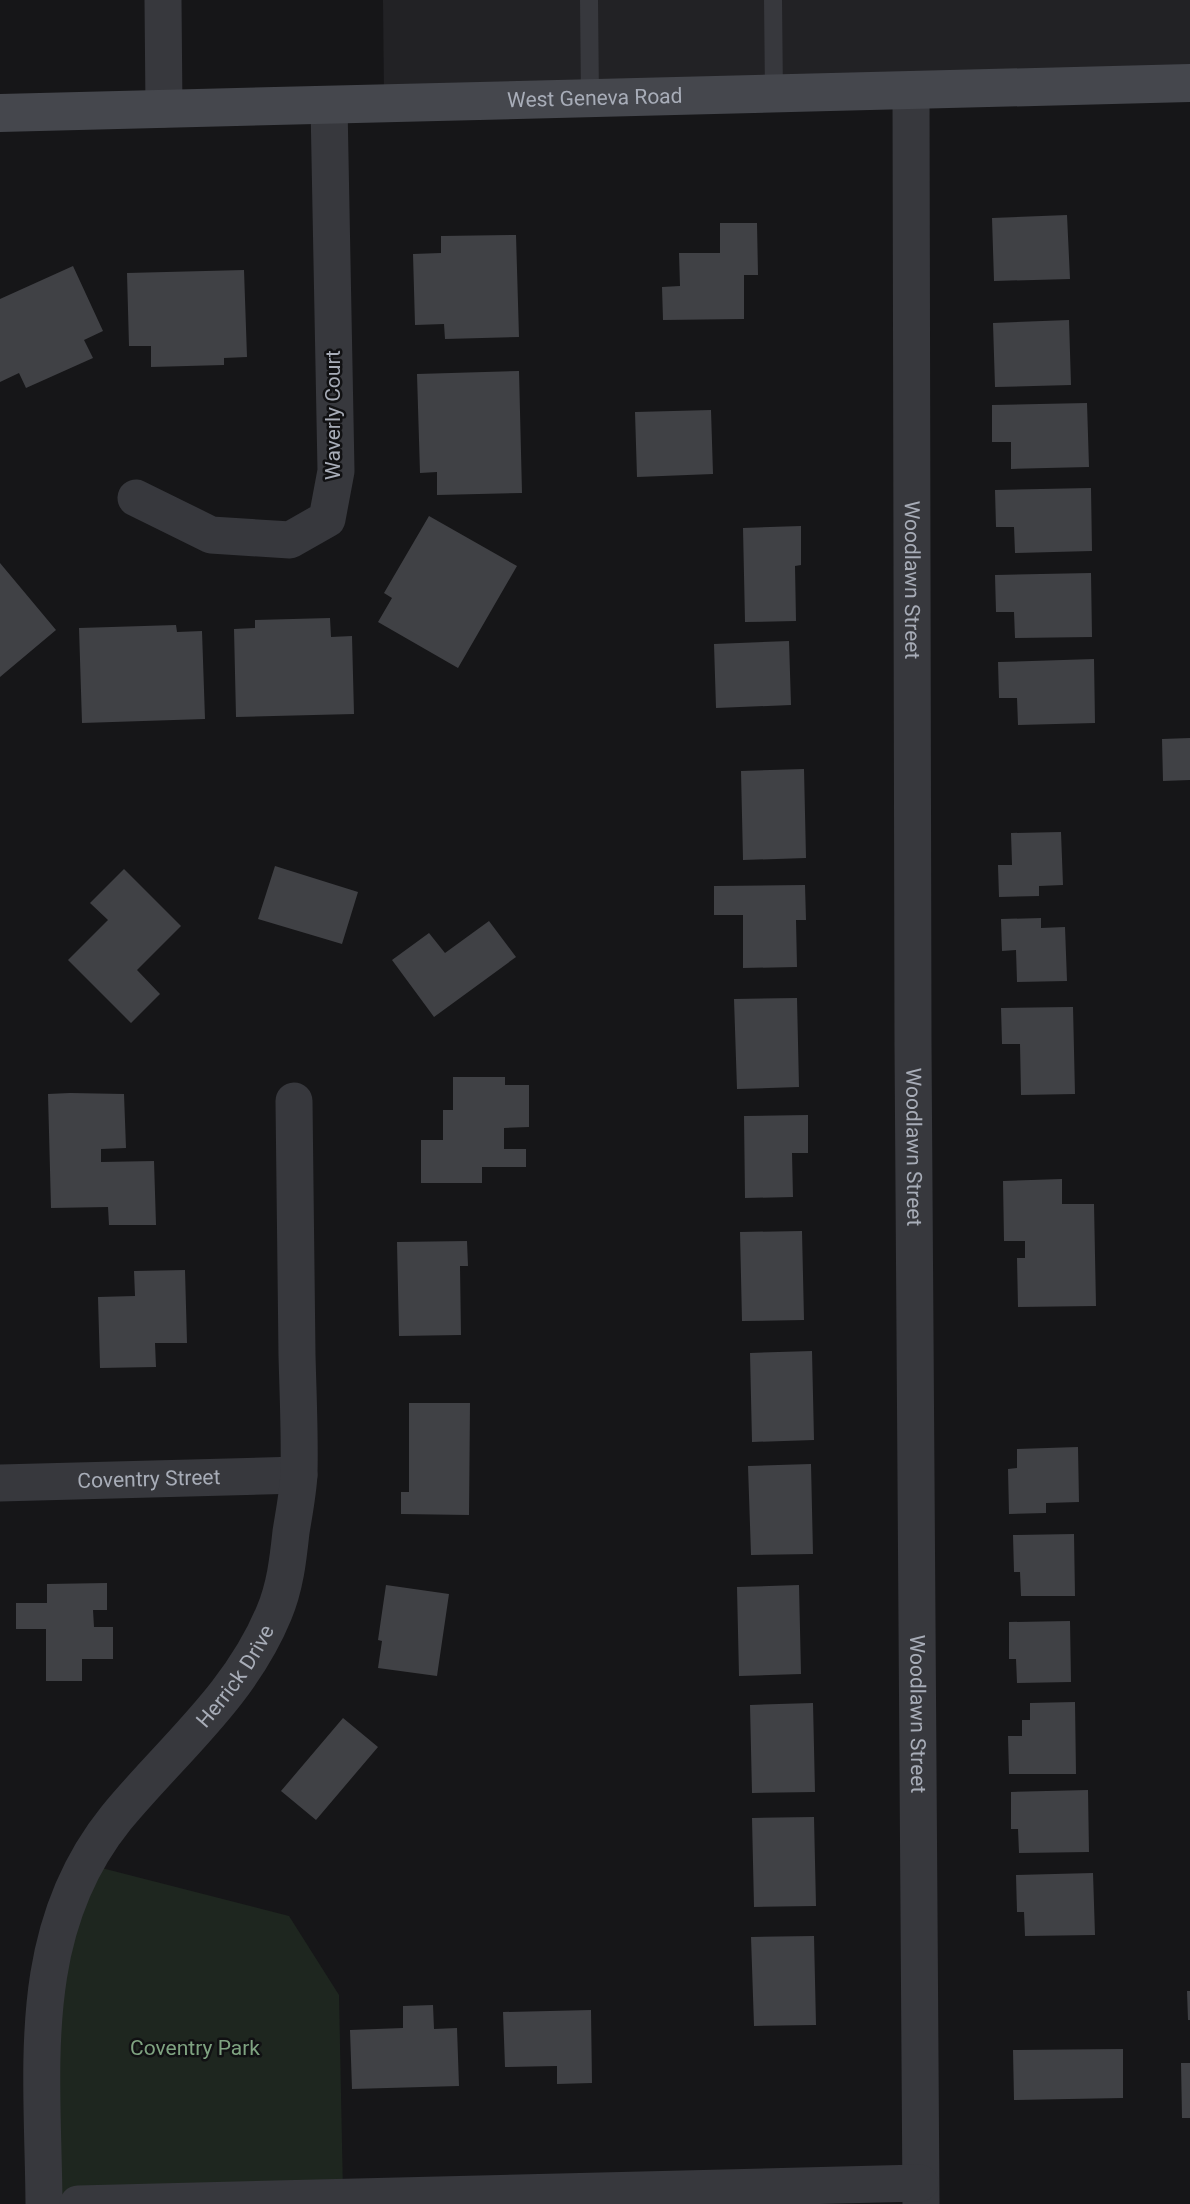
<svg xmlns="http://www.w3.org/2000/svg" width="1190" height="2204" font-family="Roboto,sans-serif">
<rect width="100%" height="100%" fill="#161618"/>
<path fill="#222225" d="M383 0H1190V78L384 97Z"/>
<path fill="#1e261f" d="M86 1864 289 1916 339 1995 343 2193 49 2197 50 2021Z"/>
<path fill="#404145" d="M1067 215 1070 279 994 281 992 218Z
M720 223H757L758 275H744V319L663 320 662 287 680 286 679 253H720Z
M516 235 519 337 445 339 444 324 415 325 413 254 441 253V236Z
M73 266 103 331 84 340 93 358 26 388 19 373 0 382V299Z
M244 270 247 357 224 358V365L151 367V346H129L127 273Z
M1069 320 1071 385 995 387 993 323Z
M519 371 522 493 437 495V472L420 473 417 374Z
M1087 403 1089 467 1011 469V442H992V405Z
M711 410 713 474 637 477 635 412Z
M1091 488 1092 551 1015 553 1014 527H996L995 490Z
M429 516 517 566 458 668 378 622 392 598 384 593Z
M801 526V565L795 566 796 621 745 622 743 528Z
M0 563 56 630 0 677Z
M1091 573 1092 637 1015 638 1014 612H996L995 575Z
M330 618 331 637 352 636 354 714 236 717 234 629 255 628V620Z
M176 625 177 632 202 631 205 719 82 723 79 628Z
M789 641 791 705 716 708 714 644Z
M1094 659 1095 723 1018 725 1017 698H999L998 662Z
M1190 738V780L1163 781 1162 739Z
M804 769 806 858 743 860 741 771Z
M1061 832 1063 885 1039 886V896L999 897 998 865H1012L1011 833Z
M275 866 358 892 342 944 258 919Z
M124 869 181 926 137 970 160 994 131 1023 68 960 108 920 90 903Z
M805 885 806 920H796L797 967 743 968V915H714V886Z
M1041 918V928L1065 927 1067 981 1017 982 1016 950 1002 951 1001 919Z
M489 921 516 957 434 1017 392 960 429 933 445 953Z
M797 998 799 1087 737 1089 734 999Z
M1073 1007 1075 1094 1021 1095 1020 1044H1002L1001 1008Z
M453 1077H505V1085H529V1127L504 1128V1149H526V1167H482V1183H421V1140H443V1110H453Z
M70 1093 124 1094 126 1148 101 1149V1162L154 1161 156 1225H109L108 1207 51 1208 48 1094Z
M808 1115V1153H792L793 1197 745 1198 744 1116Z
M1062 1179V1204H1094L1096 1306 1018 1307 1017 1258H1025V1241H1004L1003 1181Z
M802 1231 804 1320 742 1321 740 1232Z
M467 1241 468 1266H460L461 1335 399 1336 397 1242Z
M185 1270 187 1343H155L156 1367 100 1368 98 1297 135 1296 134 1271Z
M812 1351 814 1440 752 1442 750 1353Z
M409 1403H470L469 1515 401 1514V1492H409Z
M1078 1447 1079 1502 1046 1503V1513L1009 1514 1008 1469 1017 1468V1449Z
M811 1464 813 1554 751 1555 748 1466Z
M1074 1534 1075 1596H1021L1020 1572H1014L1013 1535Z
M107 1583V1610H93L94 1627H113V1659H82V1681H46V1629H16V1603H47V1584Z
M386 1585 449 1594 437 1676 378 1668 382 1641 378 1640Z
M799 1585 801 1674 739 1676 737 1587Z
M1070 1621 1071 1682 1017 1683 1016 1659H1009V1622Z
M1075 1702 1076 1774H1009L1008 1736H1022V1720H1030V1703Z
M813 1703 815 1792 752 1793 750 1705Z
M343 1718 378 1747 316 1820 281 1791Z
M1088 1790 1089 1852 1019 1853 1018 1829H1011V1792Z
M814 1817 816 1906 754 1907 752 1818Z
M1093 1873 1095 1935 1025 1936 1024 1912H1017L1016 1875Z
M814 1936 816 2025 754 2026 751 1937Z
M1187 1991H1190V2020H1188Z
M433 2005 434 2029 457 2028 459 2086 352 2089 350 2030 403 2028V2006Z
M591 2010 592 2083 557 2084V2066L505 2067 503 2012Z
M1123 2049V2098L1014 2100 1013 2050Z
M1181 2063H1190V2118H1182Z"/>
<g fill="none" stroke-linecap="round" stroke-linejoin="round">
<path stroke="#37383d" stroke-width="18" d="M589 0 590 98
M773 0 774 94"/>
<g stroke="#37383d" stroke-width="37">
<path d="M163 0 164 109"/>
<path id="s1" d="M911 90 913 1044 921 2204"/>
<path d="M136 498 211 535 290 540 327 519 336 471 329 105"/>
<path id="s2" d="M0 1483 299 1475"/>
<path id="s3" d="M44 2204C43 2068 24 1932 116 1818 171 1751 240 1696 274 1613 285 1587 288 1560 291 1532 294 1513 298 1493 299 1474 300 1435 298 1395 297 1355 296 1271 295 1186 294 1101"/>
<path d="M78 2204 920 2183"/>
</g>
<path stroke="#45474d" stroke-width="38" id="s4" d="M0 113 1190 83"/>
</g>
<g text-anchor="middle" stroke-width="5" stroke-linejoin="round" paint-order="stroke">
<g font-size="21" fill="#a8adb8" stroke="#111113">
<text dy="7" stroke="none"><textPath href="#s4" startOffset="595">West Geneva Road</textPath></text>
<text transform="translate(333 415) rotate(-90)" y="7">Waverly Court</text>
<text dy="7" stroke="none"><textPath href="#s1" startOffset="490">Woodlawn Street</textPath></text>
<text dy="7" stroke="none"><textPath href="#s1" startOffset="1057">Woodlawn Street</textPath></text>
<text dy="7" stroke="none"><textPath href="#s2" startOffset="149">Coventry Street</textPath></text>
<text dy="7" stroke="none"><textPath href="#s3" startOffset="588">Herrick Drive</textPath></text>
<text dy="7" stroke="none"><textPath href="#s1" startOffset="1624">Woodlawn Street</textPath></text>
</g>
<g font-size="21" fill="#7fa381" stroke="#111113">
<text x="195" y="2055">Coventry Park</text>
</g>
</g>
</svg>
